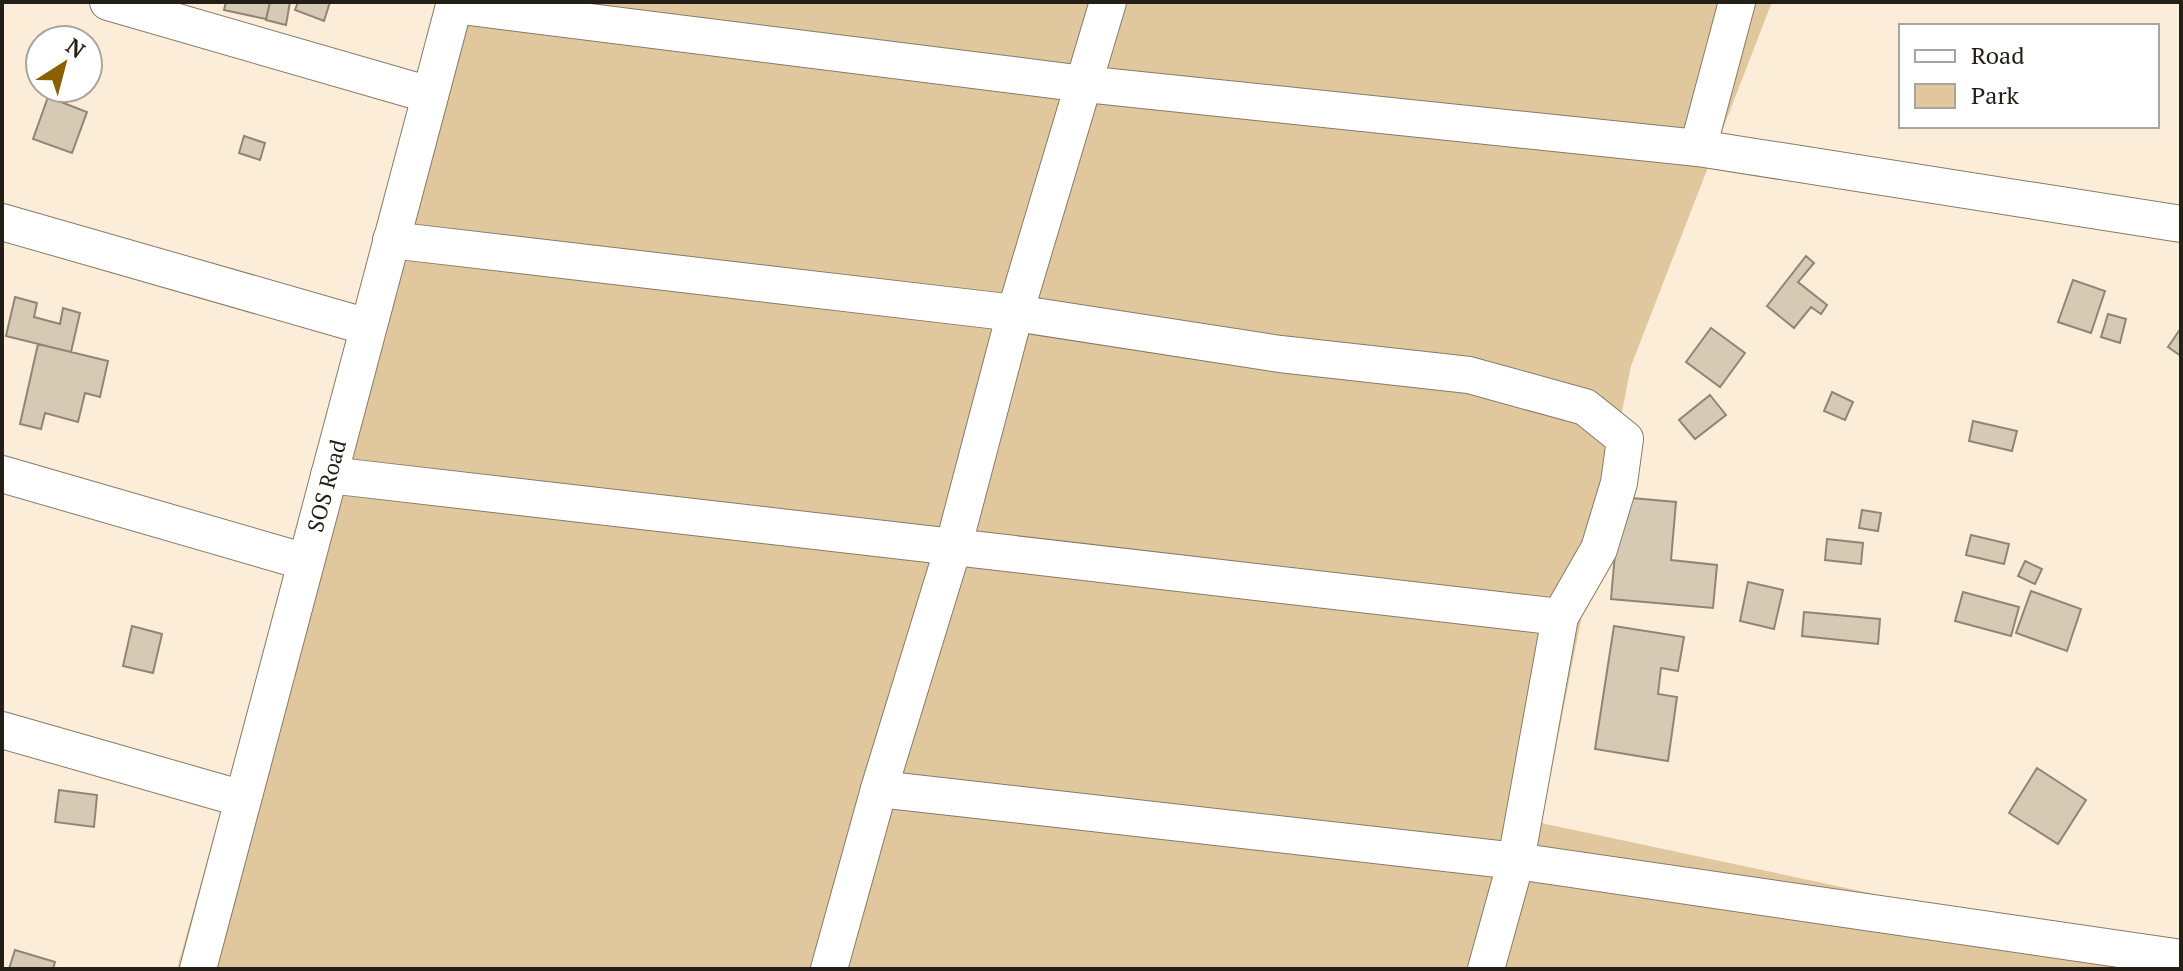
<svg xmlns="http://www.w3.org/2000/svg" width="2183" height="971" font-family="'PT Serif',serif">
<rect width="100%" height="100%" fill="#fbedd8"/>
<path fill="#e1c79e" d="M447 2H1772L1631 366 1541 823 2072 936 2181 969H177Z"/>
<path fill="#d7cab5" stroke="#928572" stroke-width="2" d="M226 2H270L266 19 224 10Z
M270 2H290L286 25 266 20Z
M298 2H330L324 21 295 10Z
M48 97 87 112 72 153 33 139Z
M244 136 265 143 260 160 239 153Z
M1806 256 1814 263 1798 282 1827 305 1821 314 1811 307 1794 328 1767 306Z
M2073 280 2105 291 2091 333 2058 322Z
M15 297 37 303 34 317 60 324 63 308 80 313 71 352 6 336Z
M2108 314 2126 319 2120 343 2101 337Z
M1711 328 1745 353 1720 387 1686 362Z
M2181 328V356L2168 347Z
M38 344 108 361 100 397 85 393 78 422 45 413 41 429 20 424Z
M1832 392 1853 402 1845 420 1824 411Z
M1710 395 1726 415 1695 439 1679 420Z
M1973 421 2017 431 2012 451 1969 441Z
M1620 497 1676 502 1671 560 1717 565 1713 608 1611 599Z
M1862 510 1881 513 1878 531 1859 528Z
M1971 535 2009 544 2004 564 1966 555Z
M1827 539 1863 543 1861 564 1825 560Z
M2025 561 2042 569 2035 584 2018 576Z
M1748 582 1783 590 1774 629 1740 621Z
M2031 591 2081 609 2067 651 2016 633Z
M1963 592 2019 607 2011 636 1955 621Z
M1804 612 1880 619 1878 644 1802 636Z
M132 626 162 634 153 673 123 666Z
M1614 626 1684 637 1678 671 1661 668 1658 694 1677 697 1668 761 1595 749Z
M2037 768 2086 800 2058 844 2009 813Z
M59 790 97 795 94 827 55 822Z
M15 950 55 962 53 969H9Z"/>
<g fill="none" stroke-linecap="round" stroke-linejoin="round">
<defs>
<g id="minor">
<path d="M108 2 430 95"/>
<path d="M454 5 1084 84 1698 148 2181 224"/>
<path d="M1698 148 1737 2"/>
<path d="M2 222 368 327"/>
<path d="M391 240 1015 313 1280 354 1469 375 1585 407 1625 439 1619 483 1599 549 1560 617 1516 861 1486 969"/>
<path d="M2 474 306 562"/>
<path d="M329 475 1560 617"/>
<path d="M2 730 243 799"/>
<path d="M879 789 1516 861 2181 958"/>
<path id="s1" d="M198 969 455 2"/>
<path d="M829 969 879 789 953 548 1015 313 1108 2"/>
</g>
</defs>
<use href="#minor" stroke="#877b68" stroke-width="38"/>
<use href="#minor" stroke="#fff" stroke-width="36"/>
</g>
<g text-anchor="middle" stroke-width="8" stroke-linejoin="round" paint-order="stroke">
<g font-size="22" fill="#231e16" stroke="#fff">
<text dy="8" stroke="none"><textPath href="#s1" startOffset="500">SOS Road</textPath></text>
</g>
</g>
<rect width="2183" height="971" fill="none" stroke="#231e16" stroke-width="8"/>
<rect x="1899" y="24" width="260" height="104" fill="#ffffff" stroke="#a7a5a2" stroke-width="2"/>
<rect x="1915" y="50" width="40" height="12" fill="#ffffff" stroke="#a7a5a2" stroke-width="2"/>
<text x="1971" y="64" font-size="24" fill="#231e16">Road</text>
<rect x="1915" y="84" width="40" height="24" fill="#e1c79e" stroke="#a7a5a2" stroke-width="2"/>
<text x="1971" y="104" font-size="24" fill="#231e16">Park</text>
<g transform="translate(64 64) rotate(36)"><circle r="38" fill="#ffffff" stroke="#a7a5a2" stroke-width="2"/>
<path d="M0-6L14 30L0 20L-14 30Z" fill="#8a6000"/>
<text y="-12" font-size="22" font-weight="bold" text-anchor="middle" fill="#231e16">N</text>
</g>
</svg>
